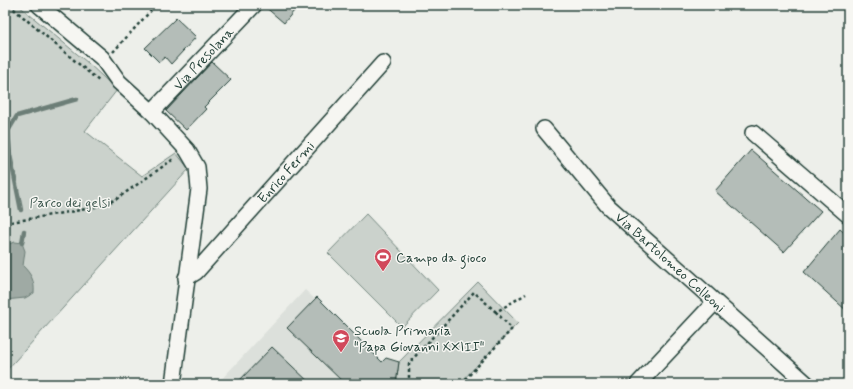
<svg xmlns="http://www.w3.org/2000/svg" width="853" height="389" font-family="Mynerve,sans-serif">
<rect width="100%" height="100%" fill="#edefea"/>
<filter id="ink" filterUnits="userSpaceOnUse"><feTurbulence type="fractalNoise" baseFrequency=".025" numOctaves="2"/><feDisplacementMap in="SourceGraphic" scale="8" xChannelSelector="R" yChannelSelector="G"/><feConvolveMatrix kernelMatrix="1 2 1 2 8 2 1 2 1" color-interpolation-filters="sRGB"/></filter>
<g filter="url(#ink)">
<path fill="#dce0db" d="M305 290 381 360 358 384H217Z"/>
<path fill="#cbd2cc" stroke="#758880" d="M5 5H18L88 63 117 90 85 131 142 176 176 153 189 169 5 372Z
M366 214 438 290 402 327 328 253Z
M478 282 518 323 459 384H396L399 362Z"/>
<path fill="#9faaa4" stroke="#6c7e77" d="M15 242 22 243 25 251 23 266C31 274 35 281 34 293L25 298 5 300V245Z"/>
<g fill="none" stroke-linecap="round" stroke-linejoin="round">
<path stroke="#6c7e77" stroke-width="4.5" d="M21 210 10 155 8 131 17 116 77 99
M22 243 24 231"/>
</g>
<path fill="#b4bdb8" stroke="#1f3d34" d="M263 5H299L284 23Z
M176 18 196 37 171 64 165 57 159 62 145 48Z
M212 62 231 80 204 107 206 109 186 130 166 111Z
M751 150 821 211 784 252 715 191Z
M840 229 848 236V312L804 272Z
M317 297 382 362 386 358 399 362 396 384H345L287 328Z
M272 347 311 384H236Z"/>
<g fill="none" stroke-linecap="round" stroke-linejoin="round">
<defs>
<g id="street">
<path d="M39 5 102 58 119 82 152 112 187 150 197 167 199 189 173 384"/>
<path id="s1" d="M152 112 254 5"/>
<path id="s2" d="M544 129 608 206 807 384"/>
<path d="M753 133 848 215"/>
<path id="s3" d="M186 278 196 272 383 63"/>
<path d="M638 384 715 302"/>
</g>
</defs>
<use href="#street" stroke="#1f3d34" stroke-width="18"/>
<path stroke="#1f3d34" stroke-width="2.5" stroke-dasharray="3 3" stroke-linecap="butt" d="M9 5 100 82
M113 52 156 5
M5 223 92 208 115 200 175 158
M409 384V363L474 292 496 312
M461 384 512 329 496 312 526 294"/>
<use href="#street" stroke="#f6f6f2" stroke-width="15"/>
</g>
</g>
<defs>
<symbol id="stadium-pin" viewBox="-11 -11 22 30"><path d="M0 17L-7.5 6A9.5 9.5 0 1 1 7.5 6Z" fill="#d1495b" stroke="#f6f6f2"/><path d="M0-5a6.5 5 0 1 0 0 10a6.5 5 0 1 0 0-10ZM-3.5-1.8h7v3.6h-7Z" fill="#fff"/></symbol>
<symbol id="school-pin" viewBox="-11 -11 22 30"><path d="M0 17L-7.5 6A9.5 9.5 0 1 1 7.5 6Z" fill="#d1495b" stroke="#f6f6f2"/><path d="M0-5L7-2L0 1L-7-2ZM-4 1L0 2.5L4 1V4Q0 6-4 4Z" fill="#fff"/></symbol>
</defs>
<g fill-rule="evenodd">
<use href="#stadium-pin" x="373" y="247" width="20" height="27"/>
<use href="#school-pin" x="331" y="328" width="20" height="27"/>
</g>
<g text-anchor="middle" stroke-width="3" stroke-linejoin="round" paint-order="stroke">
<g font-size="14" fill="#1f3d34" stroke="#f6f6f2">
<text dy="5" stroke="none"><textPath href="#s1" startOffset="74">Via Presolana</textPath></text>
<text dy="5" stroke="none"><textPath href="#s3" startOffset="146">Enrico Fermi</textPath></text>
<text dy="5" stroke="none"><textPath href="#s2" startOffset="184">Via Bartolomeo Colleoni</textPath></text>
</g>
<g font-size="14" fill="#415b52" stroke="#f6f6f2">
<text x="70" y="207">Parco dei gelsi</text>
</g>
<g font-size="14" fill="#1f3d34" stroke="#f6f6f2" text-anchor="start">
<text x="396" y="262">Campo da gioco</text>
<text x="354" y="335">Scuola Primaria<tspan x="354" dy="16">"Papa Giovanni XXIII"</tspan></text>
</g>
</g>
<rect width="853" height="389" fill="none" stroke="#f6f6f2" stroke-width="20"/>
<rect x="10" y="10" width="833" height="369" fill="none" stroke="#1f3d34" stroke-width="1.5" filter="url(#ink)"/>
</svg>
